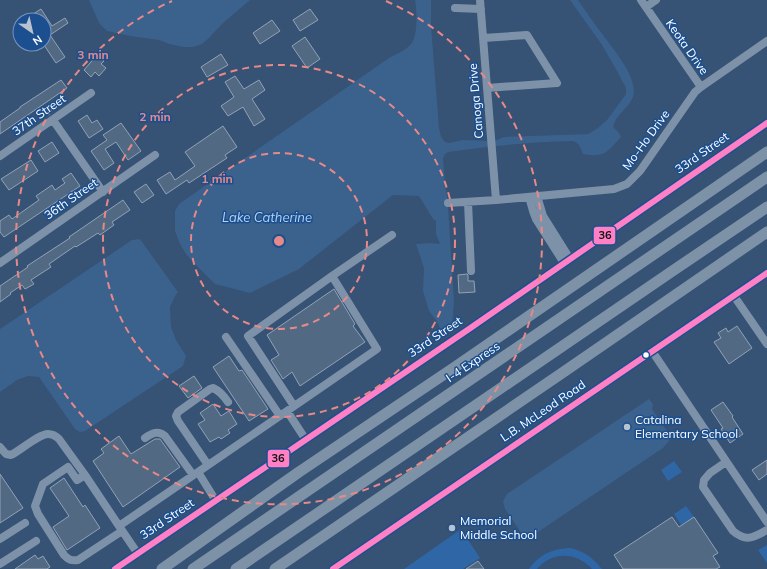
<svg xmlns="http://www.w3.org/2000/svg" width="767" height="569" font-family="Mulish,sans-serif">
<rect width="100%" height="100%" fill="#365274"/>
<path fill="#2f66a5" d="M674 461 682 472 668 481 661 470Z
M686 506 694 517 681 525 674 514Z
M461 529 480 558 463 569H404Z
M767 545V563L758 550Z
M570 548C584 551 593 558 602 569H592C576 552 553 551 537 569H529C540 554 552 549 570 548Z"/>
<path fill="#3b618d" d="M89 0H250L223 23 208 39 202 44 193 47H184L169 44 159 40 130 36 107 31 99 23Z
M415 0H431V25L439 128 441 137 445 142 449 143 463 140 494 141 504 137 588 134 598 128 607 120 626 94V88L617 71 602 45 570 0H578C586 12 594 23 603 35 613 49 639 78 633 97 628 109 616 114 613 127L619 133 621 137C616 142 609 152 602 154 597 156 588 155 583 154 581 148 579 143 573 141 531 142 489 146 448 152L445 154 443 158 445 184 448 201V206L454 301 452 327 442 334 438 323 429 311 423 291 424 268 416 244 430 243 440 244 436 234V221L433 219 419 196 393 195 299 269 250 293 215 284 197 266 186 254 180 244 175 231V211L179 204 389 58C396 54 405 51 411 44 418 36 417 11 415 0Z
M140 239 178 292 175 296 170 307 171 327 176 340 186 356 183 366 85 431 80 432 75 429 39 377 28 376 17 380 0 392V329L132 240Z
M649 399 653 404 652 409 669 434V441L663 448 535 534 526 535 522 534 505 509 503 501 507 494Z"/>
<path fill="#526984" stroke="#92a2b6" d="M41 9 52 26 65 18 68 23 50 35 65 57 56 63 44 45V20H24Z
M310 9 318 20 300 31 293 20Z
M272 20 280 31 260 44 253 33Z
M305 37 320 59 307 68 292 46Z
M221 54 228 65 207 77 201 67Z
M97 55 104 61 101 64 106 68 99 76 95 72 91 77 84 70Z
M235 76 244 89 259 80 265 90 252 99 265 119 254 126 243 107 228 116 221 106 234 97 225 82Z
M61 80 67 88 0 134V122L20 108V107Z
M87 115 92 123 97 120 103 129 89 138 78 121Z
M121 123 141 151 128 160 116 142 105 149 114 163 104 170 91 151 107 140 103 135Z
M223 126 237 147 225 155 227 158 189 183 187 180 166 194 157 180 170 172 175 180 195 166 185 152Z
M52 142 59 153 45 162 38 151Z
M31 160 38 171 9 190 1 179Z
M71 173 80 186 4 237 0 232V221L9 215 12 219 39 200 36 196 52 185 55 190 65 183 62 179Z
M146 184 154 195 142 203 134 192Z
M123 200 130 210 112 222 114 225 100 235 98 233 76 247 75 246 49 264 51 267 31 280 34 284 25 289 22 285 10 293 11 294 0 302V286L28 267 27 266 70 238 69 237Z
M467 274 468 275V281H474L475 292 459 293 458 275Z
M334 289 355 324 353 326 365 342 300 386 292 372 283 379 271 360 279 355 267 335Z
M737 326 752 348 729 364 714 342 721 338 718 333 726 328 728 332Z
M229 356 239 371 242 370 268 409 249 421 213 367Z
M194 376 202 388 188 398 179 386Z
M723 402 733 416 732 417 743 434 730 443 721 429 723 428 711 410Z
M213 404 221 416 229 411 237 424 228 430 230 433 221 439 219 437 210 442 198 424 205 420 200 413Z
M119 436 131 454 155 439H160L180 467 123 507 93 461 104 453 101 449Z
M767 460V474L759 480 752 470Z
M0 474 23 508 0 523Z
M64 478 83 507 85 505 100 528 67 550 53 527 69 516 50 488Z
M672 517 679 527 694 517 718 553 713 556 720 567 716 569H623L614 555Z
M35 555 38 559 43 556 50 567 47 569H15Z
M478 561 484 569H466Z"/>
<g fill="none" stroke-linecap="round" stroke-linejoin="round">
<path stroke="#7d92a8" stroke-width="8" d="M480 0 496 200
M641 0 701 87
M646 7 656 0
M455 8 481 9
M483 38 527 35 557 83 487 88
M53 120 103 192
M0 156 91 93
M537 196 543 216 570 259
M529 197 533 211 536 219 564 263
M468 202 471 271
M448 203 496 200 614 189 627 184 640 171 695 92 701 87 767 41
M0 263 155 155
M734 296 767 344
M226 337 280 416
M652 351 767 522
M294 406 248 336 332 276
M287 411 377 349 332 276 392 235
M145 438C152 433 158 430 165 436L193 475
M0 447 6 454 11 455C21 450 39 434 48 434 53 434 56 436 59 439L85 475
M726 462 710 473 704 480 703 487 733 531C746 542 753 538 767 530
M208 465 178 421 176 416 178 412 210 389 213 388C220 391 224 396 228 402
M216 501 198 472 287 411 306 440
M119 526 85 475 77 480 68 467 43 484 35 506 38 514 64 555C69 560 71 561 78 560L122 531
M0 539 25 523
M138 554 119 526 198 472
M0 564 36 541
M115 569 469 329 767 123
M333 569 767 273"/>
<path stroke="#7e92a7" stroke-width="11" d="M162 569 299 472 455 367 767 152
M193 569 767 177
M236 569 671 272 767 207
M275 569 565 371 767 232"/>
<defs>
<path id="bus-1" d="M115 569 469 329 767 123
M333 569 767 273"/>
</defs>
<use href="#bus-1" stroke="#1b4f8f" stroke-width="9"/>
<use href="#bus-1" stroke="#ff80c5" stroke-width="6"/>
</g>
<g fill="none" stroke="#e88989" stroke-width="2" stroke-dasharray="7 5">
<circle cx="279" cy="241" r="88"/>
<circle cx="279" cy="241" r="176"/>
<path d="M386 1A263 263 0 1 1 172 1"/>
</g>
<circle fill="#fff" stroke="#1b4f8f" stroke-width="1.5" cx="646" cy="355" r="3.5"/>
<g fill="#b9c2ce" stroke="#1b4f8f" stroke-width="1.5">
<circle cx="627" cy="427" r="4"/>
<circle cx="452" cy="528" r="4"/>
</g>
<g text-anchor="middle" stroke-width="3" stroke-linejoin="round" paint-order="stroke">
<g font-size="12" fill="#fff" stroke="#1b4f8f">
<text transform="translate(687 47) rotate(55)" y="4">Keota Drive</text>
<text transform="translate(476 101) rotate(-95)" y="4">Canoga Drive</text>
<text transform="translate(39 115) rotate(-35)" y="4">37th Street</text>
<text transform="translate(646 140) rotate(-54)" y="4">Mo-Ho Drive</text>
<text transform="translate(702 153) rotate(-35)" y="4">33rd Street</text>
<text transform="translate(71 199) rotate(-35)" y="4">36th Street</text>
<text transform="translate(435 337) rotate(-34)" y="4">33rd Street</text>
<text transform="translate(473 362) rotate(-34)" y="4">I-4 Express</text>
<text transform="translate(543 411) rotate(-34)" y="4">L.B. McLeod Road</text>
<text transform="translate(167 519) rotate(-34)" y="4">33rd Street</text>
</g>
<g font-size="12" fill="#fff" stroke="#1b4f8f" text-anchor="start">
<text x="635" y="424">Catalina<tspan x="635" dy="14">Elementary School</tspan></text>
<text x="460" y="525">Memorial<tspan x="460" dy="14">Middle School</tspan></text>
</g>
<g font-size="13" font-style="italic" fill="#b5d3f5" stroke="#1b4f8f">
<text x="267" y="222">Lake Catherine</text>
</g>
</g>
<circle cx="279" cy="241" r="6" fill="#e88989" stroke="#1b4f8f" stroke-width="2"/>
<g font-size="12" text-anchor="middle" font-weight="bold" fill="#e88989" stroke="#1b4f8f" stroke-width="3" stroke-linejoin="round" paint-order="stroke">
<text x="93" y="59">3 min</text>
<text x="155" y="121">2 min</text>
<text x="217" y="183">1 min</text>
</g>
<g stroke="#1b4f8f" stroke-width="1.5">
<rect x="593" y="226" width="23" height="19" rx="4" fill="#ff80c5"/>
<rect x="267" y="449" width="23" height="19" rx="4" fill="#ff80c5"/>
</g>
<g font-size="11" text-anchor="middle" font-weight="bold" fill="#111">
<text x="605" y="239">36</text>
<text x="278" y="462">36</text>
</g>
<g transform="translate(32 32) rotate(146)"><circle r="19" fill="#1b4f8f" stroke="#7695bc"/>
<path d="M0-3L7 15L0 10L-7 15Z" fill="#b9c2ce"/>
<text y="-6" font-size="11" font-weight="bold" text-anchor="middle" fill="#ffffff">N</text>
</g>
</svg>
